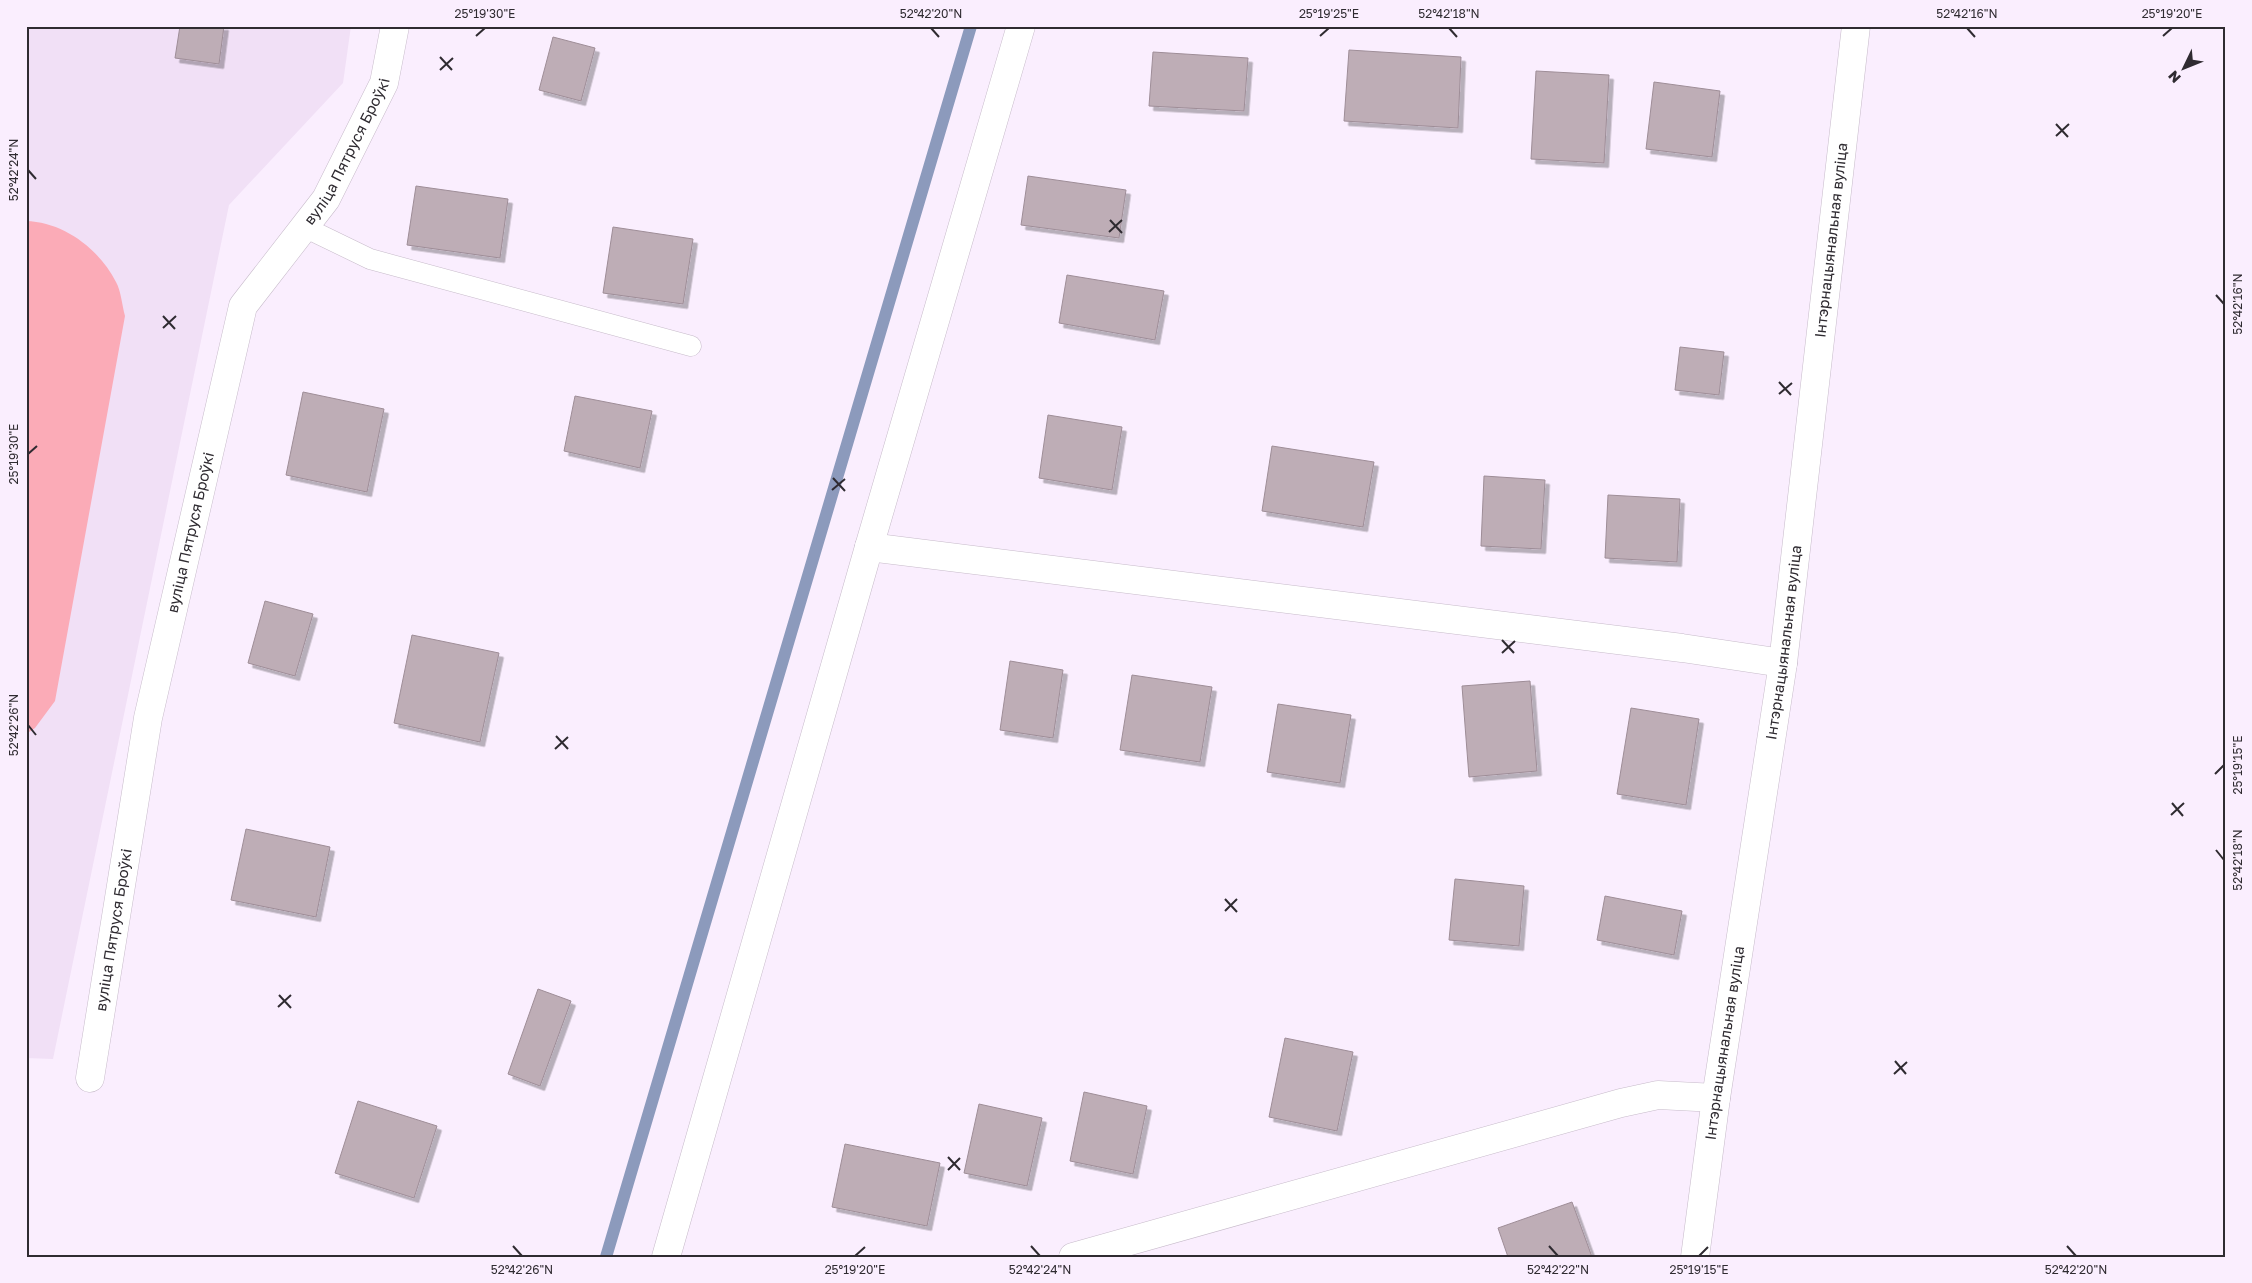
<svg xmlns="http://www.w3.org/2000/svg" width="2252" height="1283" font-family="'Golos Text',sans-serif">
<defs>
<filter id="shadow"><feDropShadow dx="4.5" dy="4.5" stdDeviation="0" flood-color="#0004"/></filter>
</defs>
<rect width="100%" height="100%" fill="#faeefe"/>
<path fill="#f1e0f6" d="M26 26H351L343 83 229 205 53 1059 26 1058Z"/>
<path fill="#fbabb7" d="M26 221C64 222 99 249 116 282 121 291 122 305 125 316L55 701 35 728 26 734Z"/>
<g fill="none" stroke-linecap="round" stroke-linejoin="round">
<path stroke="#8c9abc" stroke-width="12" d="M606 1257 971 26"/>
</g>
<path fill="#beadb6" stroke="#9e8d97" filter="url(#shadow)" d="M180 26H224L219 64 175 58Z
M553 37 595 48 581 101 539 90Z
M1349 50 1461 57 1458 128 1344 121Z
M1153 52 1248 58 1244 111 1149 106Z
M1536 71 1609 75 1604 163 1531 159Z
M1654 82 1720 91 1712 157 1646 149Z
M1028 176 1126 190 1119 238 1021 225Z
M416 186 508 199 500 258 407 245Z
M613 227 693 239 683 304 603 293Z
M1067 275 1164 291 1155 340 1059 323Z
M1680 347 1724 352 1719 395 1675 390Z
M303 392 384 409 367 492 286 475Z
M575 396 652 411 640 468 564 451Z
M1048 415 1122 427 1112 490 1039 478Z
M1272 446 1374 462 1363 527 1262 511Z
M1484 476 1545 480 1541 549 1481 546Z
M1608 495 1680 499 1677 562 1605 558Z
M265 601 313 614 295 676 248 663Z
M412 635 499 653 480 742 394 723Z
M1010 661 1063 670 1053 738 1000 730Z
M1132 675 1212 687 1200 762 1120 750Z
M1530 681 1537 771 1469 777 1462 686Z
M1278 704 1351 715 1340 783 1267 772Z
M1631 708 1699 719 1686 805 1617 794Z
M246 829 330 847 316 917 231 900Z
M1455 879 1524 886 1519 946 1449 940Z
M1605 896 1682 911 1674 955 1597 940Z
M538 989 571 1001 540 1086 508 1074Z
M1285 1038 1353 1052 1337 1131 1269 1117Z
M1084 1092 1147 1106 1133 1174 1070 1161Z
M358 1101 437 1126 414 1198 335 1173Z
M979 1104 1042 1118 1027 1186 964 1173Z
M845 1144 940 1163 927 1226 832 1207Z
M1572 1202 1592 1257H1508L1498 1228Z"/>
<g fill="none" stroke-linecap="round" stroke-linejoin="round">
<defs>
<path id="lane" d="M304 227 370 259 691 346"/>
<g id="street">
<path d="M869 547 1682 648 1783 663"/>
<path id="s1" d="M90 1078 148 718 243 306 326 199 384 83 395 26"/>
<path d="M666 1257 869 547 1021 26"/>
<path d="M1073 1257 1621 1103 1658 1095 1716 1098"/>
<path id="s2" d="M1695 1257 1716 1098 1783 663 1856 26"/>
</g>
</defs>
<use href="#lane" stroke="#c7bbca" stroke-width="21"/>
<use href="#street" stroke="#c7bbca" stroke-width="29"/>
<use href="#lane" stroke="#fff" stroke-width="20"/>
<use href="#street" stroke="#fff" stroke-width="28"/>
</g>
<path fill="none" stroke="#2f2b31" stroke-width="2" d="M931 28 939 37M1449 28 1457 37M1967 28 1975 37M476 36 485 28M1320 36 1329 28M2163 36 2172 28M440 57 452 70M440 70 453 58M2056 124 2068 137M2056 136 2069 124M28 170 36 179M1110 220 1122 233M1109 232 1122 220M2216 295 2224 304M163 316 175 329M163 328 176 316M1779 382 1791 395M1779 394 1792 383M28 454 37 446M833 478 845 491M832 490 845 479M1502 640 1514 653M1502 653 1515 641M28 725 36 735M556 736 568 749M555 749 568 737M2215 774 2224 765M2172 803 2183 816M2171 815 2184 803M2216 850 2224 860M1225 899 1237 912M1225 911 1237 899M279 995 291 1008M278 1007 291 995M1895 1061 1906 1074M1894 1074 1907 1062M948 1157 960 1170M948 1170 960 1158M513 1246 522 1256M1031 1246 1040 1256M1549 1246 1558 1256M2067 1246 2076 1256M855 1256 865 1247M1699 1256 1708 1247"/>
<g text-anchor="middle" stroke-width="4" stroke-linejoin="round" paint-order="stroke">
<g font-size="15" fill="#2f2b31" stroke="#faeefe">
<text dy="5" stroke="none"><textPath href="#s1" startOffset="975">вуліца Пятруся Броўкі</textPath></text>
<text dy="5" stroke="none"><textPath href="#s2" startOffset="1026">Інтэрнацыянальная вуліца</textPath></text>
<text dy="5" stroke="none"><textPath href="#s1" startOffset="555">вуліца Пятруся Броўкі</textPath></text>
<text dy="5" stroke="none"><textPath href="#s2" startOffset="621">Інтэрнацыянальная вуліца</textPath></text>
<text dy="5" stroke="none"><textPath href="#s1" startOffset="150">вуліца Пятруся Броўкі</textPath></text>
<text dy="5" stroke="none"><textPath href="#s2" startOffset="216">Інтэрнацыянальная вуліца</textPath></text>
</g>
</g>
<rect width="2252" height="1283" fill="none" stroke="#faeefe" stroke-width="55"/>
<g transform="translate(2184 68) rotate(227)" stroke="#faeefe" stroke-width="4" paint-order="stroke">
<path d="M0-4L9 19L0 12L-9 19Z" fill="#2f2b31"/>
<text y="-8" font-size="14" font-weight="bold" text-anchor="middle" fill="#2f2b31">N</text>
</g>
<rect x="28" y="28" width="2196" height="1228" fill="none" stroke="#2f2b31" stroke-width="2"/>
<g font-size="12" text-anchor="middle" fill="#2f2b31">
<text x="485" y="18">25°19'30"E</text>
<text x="931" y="18">52°42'20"N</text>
<text x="1329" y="18">25°19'25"E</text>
<text x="1449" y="18">52°42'18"N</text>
<text x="1967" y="18">52°42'16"N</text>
<text x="2172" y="18">25°19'20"E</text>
<text transform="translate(14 170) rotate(-90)" y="4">52°42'24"N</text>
<text transform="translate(2238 304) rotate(-90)" y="4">52°42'16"N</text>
<text transform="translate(14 454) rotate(-90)" y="4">25°19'30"E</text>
<text transform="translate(14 725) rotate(-90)" y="4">52°42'26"N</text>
<text transform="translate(2238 765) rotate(-90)" y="4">25°19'15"E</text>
<text transform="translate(2238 860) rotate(-90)" y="4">52°42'18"N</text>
<text x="522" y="1274">52°42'26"N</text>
<text x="855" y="1274">25°19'20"E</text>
<text x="1040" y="1274">52°42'24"N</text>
<text x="1558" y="1274">52°42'22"N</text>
<text x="1699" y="1274">25°19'15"E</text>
<text x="2076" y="1274">52°42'20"N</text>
</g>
</svg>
